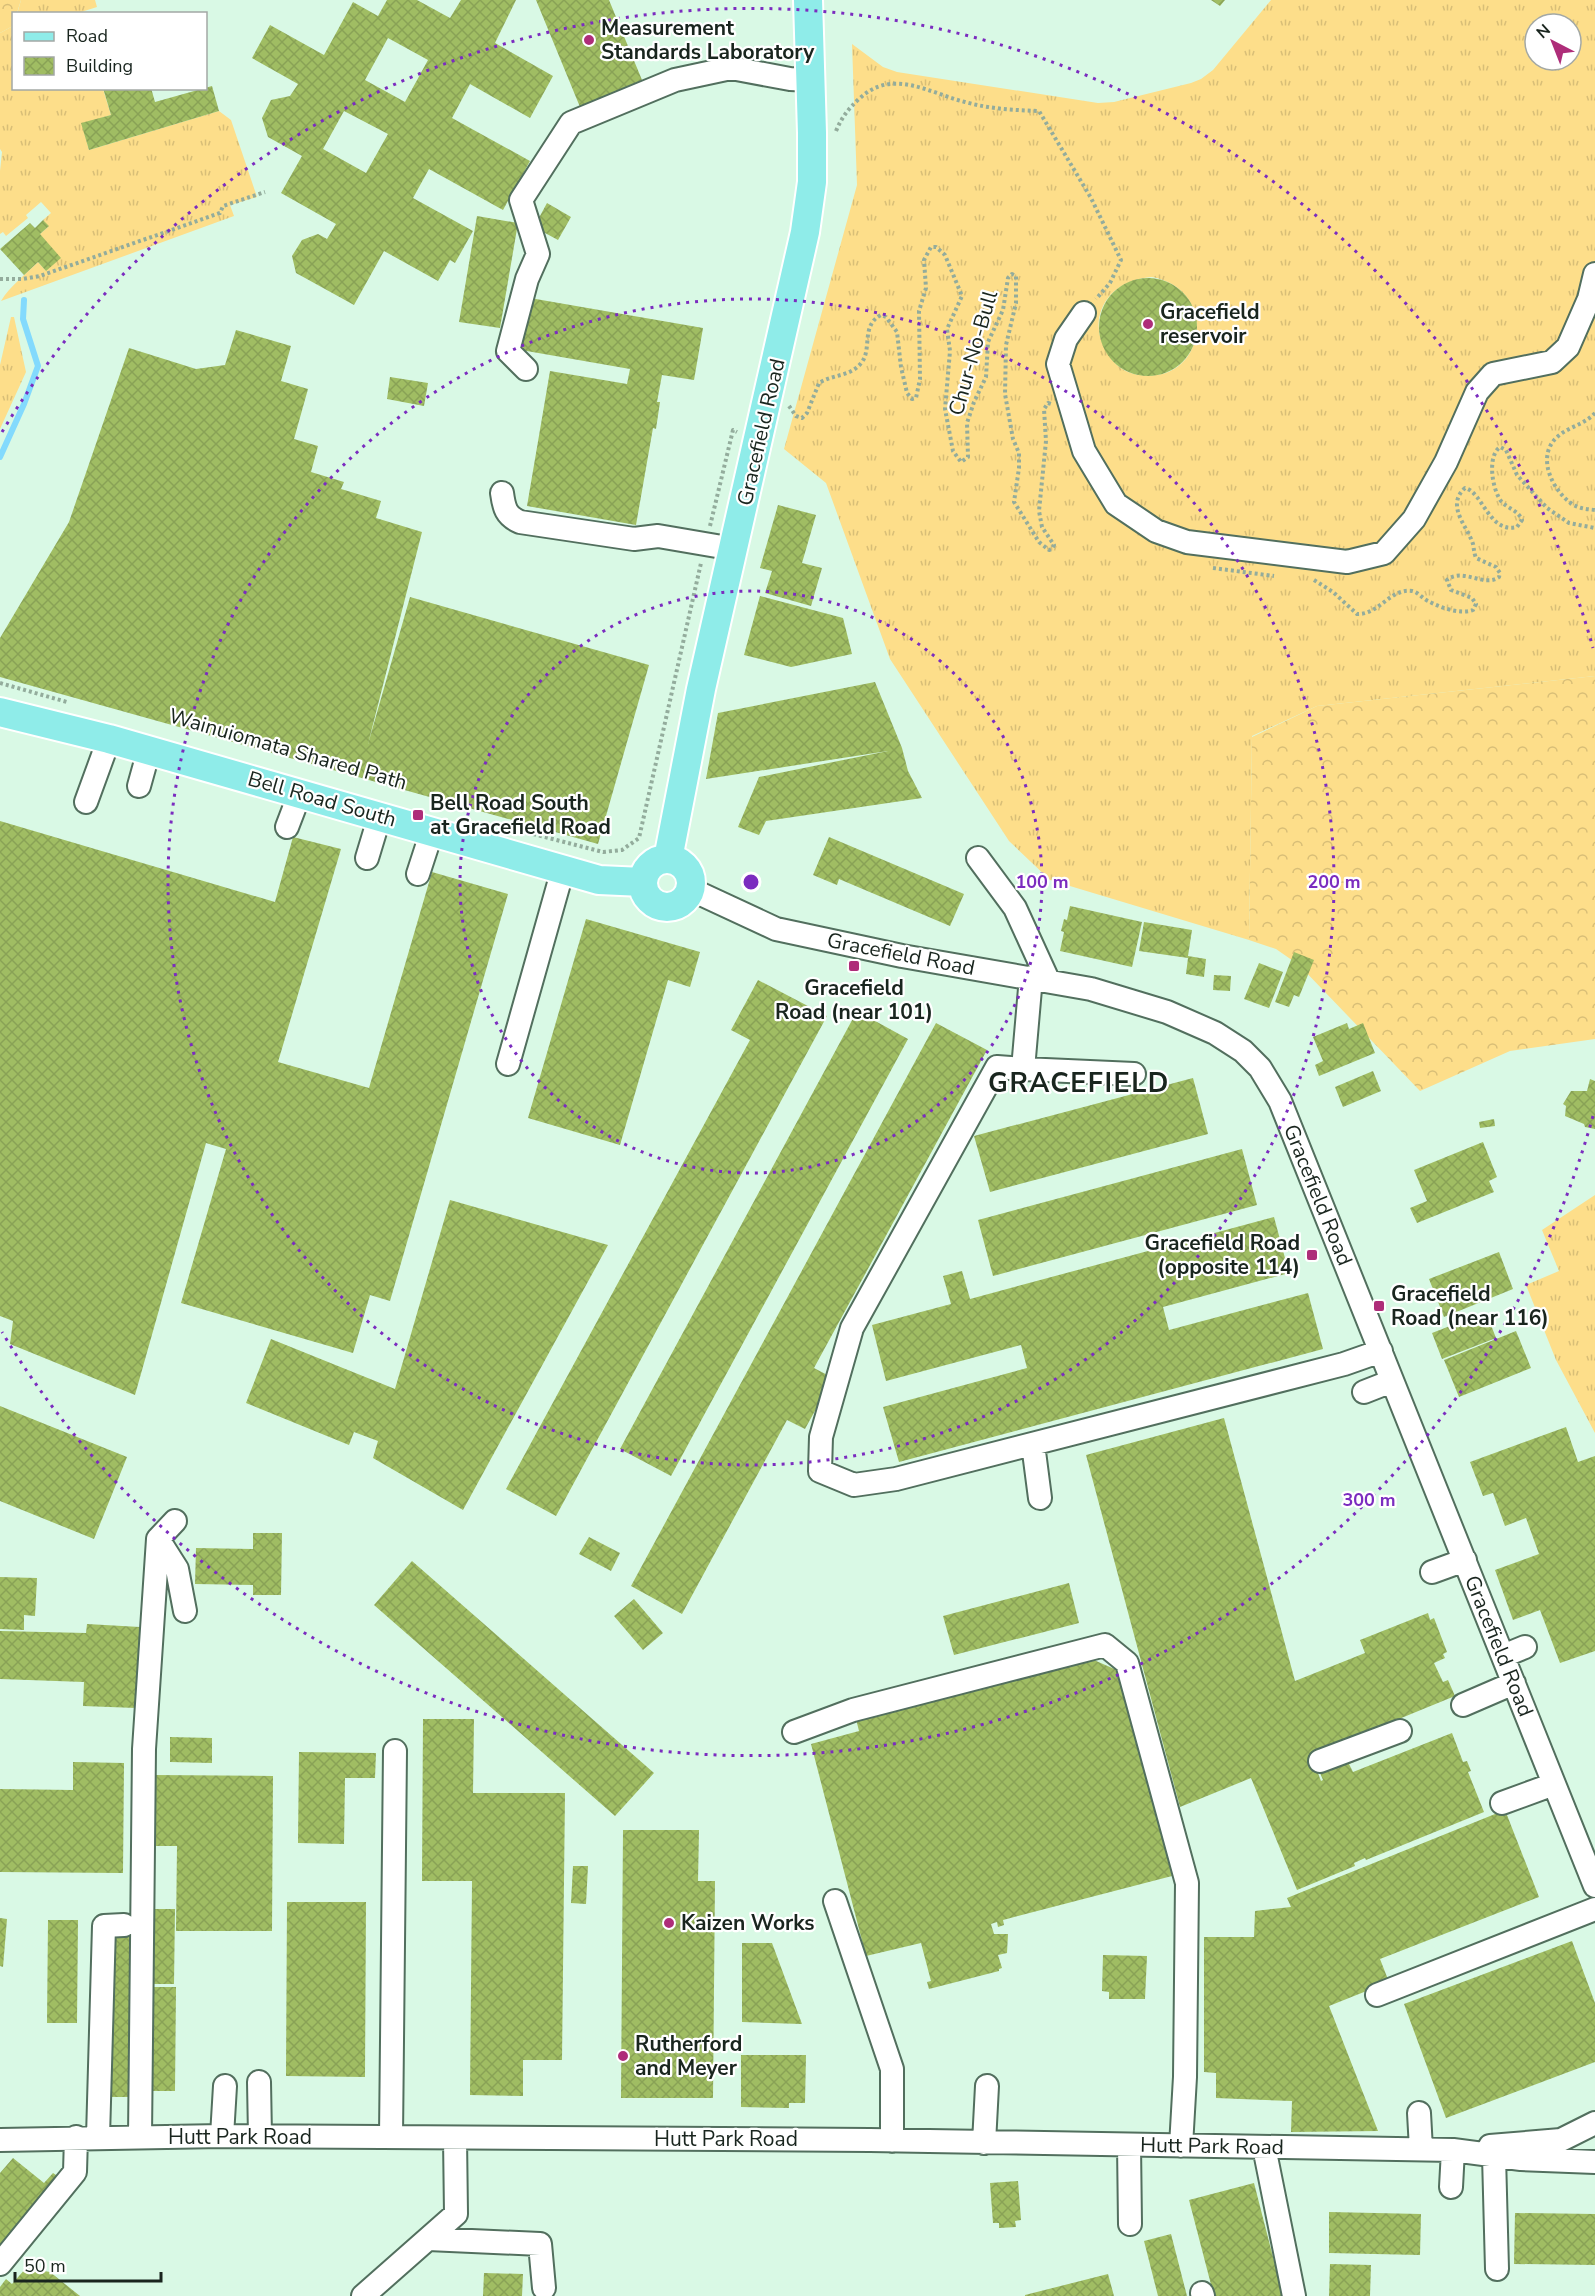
<svg xmlns="http://www.w3.org/2000/svg" width="1595" height="2296" font-family="'Nunito Sans',sans-serif">
<defs>
<pattern id="grass-tufts" width="24" height="20" patternUnits="userSpaceOnUse" patternTransform="scale(1.5)"><rect width="24" height="20" fill="#fdde8a"/><path d="M3 7l-1-3M5 7V3M7 7l1-3M15 17l-1-3M17 17v-4M19 17l1-3" fill="none" stroke="#d8be77"/></pattern>
<pattern id="forest-crowns" width="20" height="18" patternUnits="userSpaceOnUse" patternTransform="scale(1.5)"><rect width="20" height="18" fill="#fdde8a"/><path d="M2 6a3 3 0 1 1 6 0M12 15a3 3 0 1 1 6 0" fill="none" stroke="#d8be77"/></pattern>
<pattern id="building-cross-hatch" width="8" height="8" patternUnits="userSpaceOnUse" patternTransform="scale(1.5)"><rect width="8" height="8" fill="#a0bd63"/><path d="M0 0l8 8M0 8l8-8" fill="none" stroke="#89a256"/></pattern>
</defs>
<rect width="100%" height="100%" fill="#d9f9e5"/>
<path fill="url(#grass-tufts)" fill-rule="evenodd" d="M21 0H95L97 7 78 13 17 14Z
M1271 0H1595V676L1317 706 1252 736 1249 940 1050 880 1009 841 890 659 826 483 784 449 857 185 852 44 883 67 897 72 1098 103 1114 102 1191 83 1201 79 1213 70ZM1535 24H1571V60H1535ZM1152 277C1221 290 1205 385 1140 375 1130 374 1120 369 1113 361 1103 349 1097 334 1099 319 1104 292 1126 279 1152 277Z
M13 26 14 88 103 89 111 115 82 124 89 150 219 111 231 120 257 197 230 205 234 216 1 301C9 287 27 273 38 262L46 271 40 234 48 227 43 220 51 213 41 202 26 215 28 218 6 236 3 232 0 234V171L2 152 0 149V33Z
M11 317H14L26 372 0 429V365Z
M1595 1195V1433L1556 1360 1526 1285 1559 1271 1542 1230Z"/>
<path fill="url(#forest-crowns)" d="M0 0H21L17 13 14 14 13 26 0 33Z
M1595 676V1039L1510 1051 1420 1091 1299 965 1276 949 1249 940 1252 737 1317 706Z"/>
<g fill="none" stroke-linecap="round" stroke-linejoin="round">
<path stroke="#83dafd" stroke-width="6" d="M0 457 24 404 38 366 23 319 24 300"/>
</g>
<path fill="url(#building-cross-hatch)" fill-rule="evenodd" d="M387 0H417L450 18 461 0H516L495 43 553 76 530 118 470 84 452 118 530 161 503 210 429 169 413 198 473 231 455 263 450 260 438 281 384 251 354 305 296 273 292 256 302 240 318 234 327 239 336 224 281 193 302 156 268 137 262 118 271 100 290 96 298 84 252 58 270 25 324 55 353 2 378 16ZM388 38 428 60 405 102 365 80ZM344 111 388 134 366 173 323 149Z
M536 0H609L642 80 580 107Z
M1211 0H1225L1220 6Z
M212 86 219 111 89 150 81 123 111 115 103 88H151L155 102Z
M547 203 571 217 558 240 534 227Z
M477 216 518 223 500 328 459 322Z
M43 220 49 226 40 234 61 258 46 271 38 262 24 275 0 249 30 223 35 228Z
M1099 327a49 49 0 1 1 98 0a49 49 0 1 1-98 0Z
M530 298 703 328 694 380 662 375 657 402H660L656 429 653 428 636 525 527 506 550 371 627 384 630 369 521 350Z
M236 330 291 346 281 381 308 389 294 439 318 446 311 472 344 482 341 489 381 501 376 518 422 532 368 744 410 597 649 665 598 844 0 677V638L69 522 129 348 196 369 225 365Z
M390 377 428 383 424 406 387 399Z
M778 505 816 515 802 563 822 568 811 606 765 593 772 571 760 568Z
M760 596 843 618 852 654 791 667 744 655Z
M875 682 902 748 908 771 922 798 766 821 759 835 738 827 759 777 888 751 706 779 718 713Z
M0 821 275 902 293 837 341 849 278 1062 369 1088 432 872 508 894 390 1301 370 1295 353 1353 181 1303 226 1149 206 1143 135 1395 10 1344 13 1321 0 1316Z
M829 837 964 894 950 926 839 879 837 885 813 875Z
M1070 906 1142 922 1132 967 1060 951 1064 932 1061 931 1064 919 1067 920Z
M586 919 700 952 690 987 668 980 620 1145 528 1118Z
M1144 922 1192 930 1188 956 1206 959 1204 977 1186 974 1188 958 1139 951Z
M1294 952 1314 960 1299 997 1294 995 1289 1007 1275 1002Z
M1259 963 1283 972 1269 1008 1244 999Z
M1214 975 1231 976 1230 991 1213 990Z
M758 980 827 1016 556 1516 506 1489 750 1040 731 1030Z
M857 1011 908 1039 671 1476 620 1449Z
M936 1023 987 1050 814 1368 833 1378 805 1429 787 1420 682 1614 631 1586Z
M1347 1023 1349 1029 1363 1023 1375 1053 1319 1076 1315 1065 1323 1061 1313 1037Z
M1373 1071 1381 1091 1343 1107 1335 1087Z
M1193 1078 1208 1134 990 1192 974 1136Z
M1590 1079 1595 1081V1129L1585 1127 1584 1124 1565 1116 1566 1106 1563 1104 1571 1091H1587Z
M1494 1119 1495 1126 1480 1128 1479 1122Z
M1483 1142 1497 1177 1489 1181 1494 1192 1417 1223 1410 1208 1427 1201 1414 1170Z
M1242 1149 1257 1205 993 1276 978 1220Z
M450 1200 608 1245 463 1510 373 1458 378 1441 354 1432 349 1445 246 1403 271 1339 395 1389Z
M1274 1217 1289 1273 1163 1307 1169 1330 1308 1293 1323 1349 899 1462 883 1407 1027 1368 1021 1345 886 1381 872 1325 951 1304 943 1276 962 1271 970 1299Z
M1499 1252 1513 1289 1444 1317 1429 1279Z
M1486 1312 1496 1338 1442 1359 1432 1333Z
M1516 1331 1531 1368 1459 1397 1444 1360Z
M0 1406 127 1457 94 1539 0 1501Z
M1224 1418 1295 1681 1365 1653 1360 1640 1428 1613 1430 1620 1434 1618 1447 1652 1443 1654 1445 1658 1434 1663 1443 1682 1448 1680 1455 1696 1311 1755 1321 1781 1323 1780 1317 1766 1353 1760 1354 1762 1349 1764 1353 1772 1452 1733 1463 1762 1467 1761 1471 1771 1468 1772 1484 1812 1366 1860 1365 1858 1354 1863 1355 1866 1297 1890 1251 1778 1180 1807 1086 1455Z
M1566 1427 1578 1462 1595 1456V1651L1560 1663 1540 1610 1513 1620 1495 1570 1539 1554 1526 1518 1505 1526 1493 1493 1483 1496 1470 1462Z
M253 1533H282L281 1595H253V1585L195 1584 196 1548 253 1549Z
M589 1537 620 1553 611 1571 579 1554Z
M412 1561 654 1773 615 1816 374 1605Z
M0 1577 37 1578 35 1616 24 1615V1630L0 1629Z
M1069 1583 1079 1623 954 1655 943 1616Z
M634 1599 663 1633 643 1650 614 1616Z
M87 1624 140 1627 136 1708 83 1706 84 1682 0 1679V1631L86 1633Z
M1087 1657 1119 1671 1172 1876 1003 1920 1004 1925 998 1927 997 1922 991 1924 994 1934H1008L1007 1953 998 1955 1002 1968 999 1969V1971L929 1989 927 1982 931 1981 921 1943 866 1956 811 1744 859 1731 855 1715Z
M423 1719H474L473 1793H565L562 2060H523V2096L470 2095 472 1881H422Z
M170 1737 212 1738V1763L170 1762Z
M299 1752 376 1753 375 1778H345L344 1844 298 1843Z
M73 1762 124 1763 123 1873 0 1872V1789L73 1790Z
M152 1775 273 1776 272 1931H176L177 1846H151Z
M1505 1810 1539 1897 1380 1959 1389 1982 1329 2006 1378 2131 1291 2132 1292 2101 1216 2098V2073L1204 2072V1937H1254L1255 1911 1291 1907 1287 1898Z
M623 1830H699L698 1881H715L713 2098H621Z
M573 1866H588L586 1904 571 1903Z
M287 1902H366L365 2077 286 2076Z
M149 1909H175L174 1984H148Z
M0 1918 7 1919 3 1967 0 1966Z
M48 1920H78L77 2023H47Z
M112 1937H136L134 2097H110Z
M1572 1941 1595 2003V2062L1446 2118 1404 2004Z
M742 1943H772L802 2024 742 2022Z
M1103 1955 1147 1956 1145 1999H1109V1992L1102 1991Z
M148 1987H176L175 2091H147Z
M741 2055H806L805 2103H789V2108L741 2107Z
M13 2158 44 2183 53 2173 59 2177 0 2248V2173Z
M1018 2181 1021 2220 1015 2221 1016 2227 999 2228V2223H993L990 2183Z
M1254 2183 1283 2296H1214L1189 2200Z
M1329 2212 1421 2214 1420 2255 1329 2253Z
M1515 2213 1595 2214V2265L1514 2264Z
M1171 2234 1187 2296H1158L1144 2241Z
M1330 2264 1371 2265 1370 2296H1329Z
M26 2268 50 2272 80 2296H0V2287L6 2279 12 2284Z
M484 2273 523 2274 522 2296H483Z
M1108 2274 1114 2296H1025V2295Z"/>
<g fill="none" stroke-linecap="round" stroke-linejoin="round">
<defs>
<path id="minor" d="M1084 313 1066 339 1058 364 1084 451 1116 504 1156 531 1187 542 1347 562 1384 553 1414 519 1446 462 1477 392 1493 374 1552 362 1568 347 1589 299 1595 274
M526 369 508 351 527 279 538 254 521 200 571 123 675 80 731 68 790 79 811 80
M502 493C504 508 506 516 520 522L634 539 658 536 734 549
M139 786 149 750
M86 802 109 739
M287 827 300 793
M367 858 380 815
M978 858 1015 908 1048 980
M418 874 432 831
M690 889 776 929 902 956 1091 989 1167 1012 1215 1033 1243 1051 1260 1068 1280 1101 1595 1886
M1031 977 1023 1069 997 1067 852 1328 821 1437 820 1471 854 1485 896 1479 1344 1364 1381 1351
M508 1064 563 869
M1023 1069 1134 1074
M1364 1392 1392 1381
M1033 1444 1040 1498
M158 1539 177 1569 185 1611
M1432 1572 1465 1560
M1503 1656 1525 1647
M1463 1705 1514 1683
M794 1732 853 1710 1105 1645 1127 1663 1187 1883 1185 2077 1181 2146
M1320 1761 1400 1731
M1502 1803 1554 1784
M835 1901 892 2069V2141
M1377 1995 1595 1909
M259 2082 260 2136
M1419 2113 1421 2149
M222 2136 225 2086
M98 2137 104 1926 124 1925
M140 2137 144 1749 158 1539 175 1521
M391 2137 395 1751
M0 2140 222 2136 870 2140 1453 2150 1521 2159 1595 2162
M984 2143 987 2086
M1129 2145 1130 2224
M1490 2146 1561 2140 1595 2123
M1264 2147 1294 2296
M1494 2156 1497 2269
M1451 2187 1453 2150
M428 2239 540 2244 544 2288
M0 2264 75 2172 76 2137
M1202 2293 1203 2296
M363 2296 456 2214 455 2138"/>
<path id="major" d="M0 712 109 739 599 880 643 882
M668 859 701 689 805 232 812 182V133L808 0
M643 883a24 24 0 1 1 48 0a24 24 0 1 1-48 0Z"/>
</defs>
<use href="#minor" stroke="#526f5e" stroke-width="26"/>
<use href="#major" stroke="#fff" stroke-width="32"/>
<path stroke="#93ac9c" stroke-width="4" stroke-dasharray="3 3" stroke-linecap="butt" d="M836 131C842 117 848 109 860 98 893 68 929 93 965 102 990 109 1013 110 1039 111L1091 198 1121 260 1110 283 1096 299
M0 279H22L40 276 220 213 223 206 265 192
M789 406 796 416 802 418 807 413 819 383C833 374 851 377 862 362 872 348 861 325 881 315L886 317 897 332 901 367 907 393 912 399 916 398 920 379 919 311 926 288 924 260 931 247H936L945 255 962 296 947 329 950 351 945 409 953 451 961 462 968 457 967 423 974 402 986 377 988 342 1003 310 1008 278 1012 274 1016 276V303L1006 345 1005 394 1013 439 1019 453V468L1014 502 1039 542 1049 550 1052 549 1054 545 1042 527 1039 511 1046 441 1044 409 1048 403 1051 404
M1595 413C1584 425 1567 427 1556 438 1536 458 1553 491 1572 504 1580 509 1587 509 1595 510
M710 526 733 430 737 432
M1213 568 1274 576
M1314 580 1333 592 1357 614C1379 615 1390 588 1412 591 1418 592 1422 598 1428 601 1439 607 1460 615 1473 610L1476 604 1472 598 1451 590 1447 580C1463 567 1484 588 1499 577L1500 573 1496 567 1476 558C1474 553 1474 549 1473 544 1468 527 1445 506 1465 488 1483 492 1489 534 1517 527L1522 520C1518 510 1508 509 1501 501 1492 489 1487 456 1500 447L1506 450 1517 475 1547 508 1569 523 1595 528
M0 683 67 702
M510 828 603 852 622 850 639 838 701 563"/>
<use href="#minor" stroke="#fff" stroke-width="22"/>
<use href="#major" stroke="#8fece9" stroke-width="28"/>
</g>
<g fill="none" stroke="#7b2cbf" stroke-width="3" stroke-dasharray="3 6">
<circle cx="751" cy="882" r="291"/>
<circle cx="751" cy="882" r="583"/>
<path d="M1593 1116A874 874 0 0 1 2 1332M2 432A874 874 0 0 1 1593 648"/>
</g>
<g fill="#ae2d79" stroke="#fff" stroke-width="2">
<circle cx="589" cy="40" r="6"/>
<circle cx="1148" cy="324" r="6"/>
<rect x="412" y="809" width="12" height="12" rx="3"/>
<rect x="848" y="960" width="12" height="12" rx="3"/>
<rect x="1306" y="1249" width="12" height="12" rx="3"/>
<rect x="1373" y="1300" width="12" height="12" rx="3"/>
<circle cx="669" cy="1923" r="6"/>
<circle cx="623" cy="2056" r="6"/>
</g>
<g text-anchor="middle" stroke-width="4.5" stroke-linejoin="round" paint-order="stroke">
<g font-size="21" font-weight="bold" fill="#19251e" stroke="#fff" text-anchor="start">
<text x="601" y="35">Measurement<tspan x="601" dy="24">Standards Laboratory</tspan></text>
<text x="1160" y="319">Gracefield<tspan x="1160" dy="24">reservoir</tspan></text>
<text x="430" y="810">Bell Road South<tspan x="430" dy="24">at Gracefield Road</tspan></text>
<text x="854" y="995" text-anchor="middle">Gracefield<tspan x="854" dy="24">Road (near 101)</tspan></text>
<text x="1300" y="1250" text-anchor="end">Gracefield Road<tspan x="1300" dy="24">(opposite 114)</tspan></text>
<text x="1391" y="1301">Gracefield<tspan x="1391" dy="24">Road (near 116)</tspan></text>
<text x="681" y="1930">Kaizen Works</text>
<text x="635" y="2051">Rutherford<tspan x="635" dy="24">and Meyer</tspan></text>
</g>
<g font-size="21" fill="#19251e" stroke="#fff">
<text transform="translate(973 353) rotate(-74)" y="7">Chur-No-Bull</text>
<text transform="translate(761 432) rotate(-77)" y="7">Gracefield Road</text>
<text transform="translate(288 749) rotate(16)" y="7">Wainuiomata Shared Path</text>
<text transform="translate(322 799) rotate(16)" y="7">Bell Road South</text>
<text transform="translate(901 954) rotate(11)" y="7">Gracefield Road</text>
<text transform="translate(1318 1195) rotate(68)" y="7">Gracefield Road</text>
<text transform="translate(1499 1646) rotate(68)" y="7">Gracefield Road</text>
<text x="240" y="2144">Hutt Park Road</text>
<text x="726" y="2146">Hutt Park Road</text>
<text transform="translate(1212 2146) rotate(1)" y="7">Hutt Park Road</text>
</g>
<g font-size="27" font-weight="bold" letter-spacing="1.5" fill="#19251e" stroke="#fff">
<text x="1079" y="1092">GRACEFIELD</text>
</g>
</g>
<circle cx="751" cy="882" r="9" fill="#7b2cbf" stroke="#fff" stroke-width="3"/>
<g font-size="18" text-anchor="middle" font-weight="bold" fill="#7b2cbf" stroke="#fff" stroke-width="4.5" stroke-linejoin="round" paint-order="stroke">
<text x="1042" y="888">100 m</text>
<text x="1334" y="888">200 m</text>
<text x="1369" y="1506">300 m</text>
</g>
<rect x="12" y="12" width="195" height="78" fill="#ffffff" stroke="#a3a8a5" stroke-width="1.5"/>
<rect x="24" y="32" width="30" height="9" fill="#8fece9" stroke="#a3a8a5" stroke-width="1.5"/>
<text x="66" y="42" font-size="18" fill="#19251e">Road</text>
<rect x="24" y="57" width="30" height="18" fill="url(#building-cross-hatch)" stroke="#a3a8a5" stroke-width="1.5"/>
<text x="66" y="72" font-size="18" fill="#19251e">Building</text>
<g transform="translate(1553 42) rotate(318)"><circle r="28" fill="#ffffff" stroke="#a3a8a5" stroke-width="1.5"/>
<path d="M0-4.5L10 22L0 15L-10 22Z" fill="#ae2d79"/>
<text y="-9" font-size="16" font-weight="bold" text-anchor="middle" fill="#19251e">N</text>
</g>
<path d="M15 2272v9h146v-9" fill="none" stroke="#19251e" stroke-width="3"/>
<text x="24" y="2272" font-size="18" fill="#19251e" stroke="#ffffff" stroke-width="4.5" paint-order="stroke">50 m</text>
</svg>
